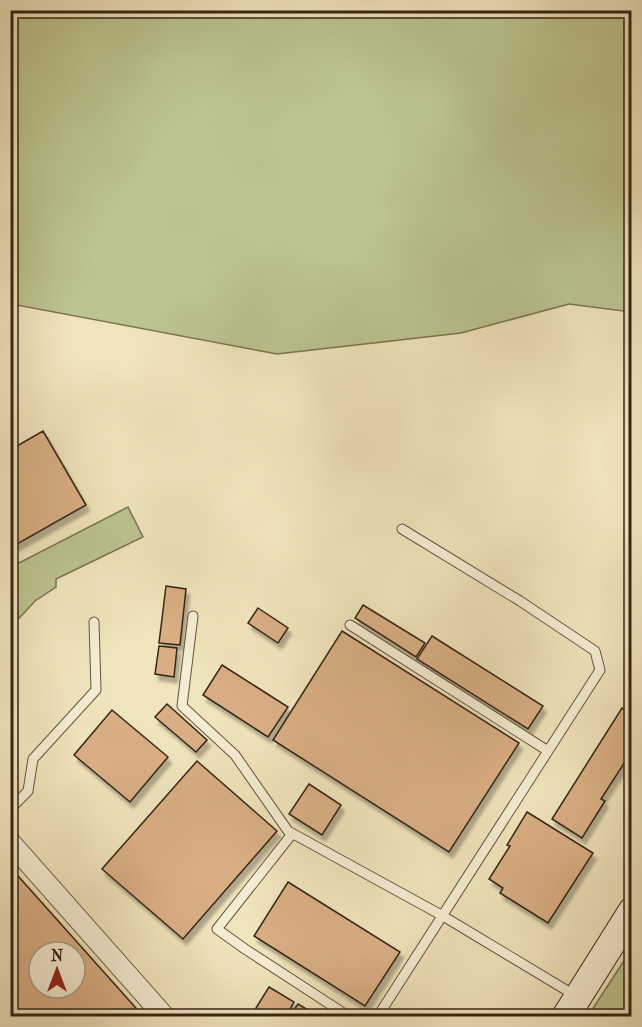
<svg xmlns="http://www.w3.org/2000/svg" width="642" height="1027" font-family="'IM FELL French Canon',serif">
<defs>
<filter id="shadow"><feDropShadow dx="3.5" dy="6" stdDeviation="1.5" flood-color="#0004"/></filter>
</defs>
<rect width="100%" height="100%" fill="#f0e4bc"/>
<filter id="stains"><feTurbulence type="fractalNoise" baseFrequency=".00333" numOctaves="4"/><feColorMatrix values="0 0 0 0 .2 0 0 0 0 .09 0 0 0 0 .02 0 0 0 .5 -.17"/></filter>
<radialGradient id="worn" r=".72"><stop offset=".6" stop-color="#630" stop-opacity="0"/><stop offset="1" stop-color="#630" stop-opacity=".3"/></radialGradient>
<path fill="#bcc48f" stroke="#787453" stroke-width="1.5" d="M10 11H631V312L569 304 461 333 277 354 11 304Z
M128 507 143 537 56 579V587L35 601 11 627V567Z
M631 950V1016H588Z"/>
<path fill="#d9ae84" stroke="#342517" stroke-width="1.5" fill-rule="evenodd" filter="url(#shadow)" d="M43 431 86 505 10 548V450Z
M166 586 186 589 180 645 159 643Z
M363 605 425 643 416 657 355 618Z
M258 608 288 628 278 643 248 623Z
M342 631 519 743 449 852 273 740Z
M432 636 543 706 528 729 417 659Z
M159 646 177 648 174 677 155 674Z
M222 665 288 707 268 737 203 695Z
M167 704 207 740 196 752 155 717Z
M622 708 632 714V751L601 799 605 801 582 838 552 819Z
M112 710 168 757 130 802 74 755Z
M197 761 277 831 183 939 102 869Z
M309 784 341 805 322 835 289 814Z
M527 812 593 853 548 923 500 893 503 888 489 879 510 846 507 845Z
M10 867 143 1016H10ZM39 952H75V988H39Z
M288 882 400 952 365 1006 254 936Z
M269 987 294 1002 286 1016H251Z
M298 1004 318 1016H290Z"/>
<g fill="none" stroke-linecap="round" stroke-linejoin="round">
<defs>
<path id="service" d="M193 616 182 706 235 755 288 831 443 916 576 996
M350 625 548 751
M10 809 28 791 33 759 96 690 94 622
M292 834 217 929 245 949 348 1016
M378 1016 600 670 595 651 520 601 402 529"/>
<path id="minor" d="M10 842 164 1016"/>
<path id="secondary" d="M566 1016 632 911"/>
</defs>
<use href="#service" stroke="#635540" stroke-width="11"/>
<use href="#minor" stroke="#635540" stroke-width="22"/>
<use href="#secondary" stroke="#342517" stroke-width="29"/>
<use href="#service" stroke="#f5edd3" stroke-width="9"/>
<use href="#minor" stroke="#f5edd3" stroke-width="20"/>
<use href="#secondary" stroke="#f5edd3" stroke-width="27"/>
</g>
<rect width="642" height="1027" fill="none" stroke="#f0e4bc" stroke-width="36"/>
<rect x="12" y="12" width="618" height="1003" fill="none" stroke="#342517" stroke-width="3"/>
<rect x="18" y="18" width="606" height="991" fill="none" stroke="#342517" stroke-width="1.5"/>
<g transform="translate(57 970)"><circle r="28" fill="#f5edd3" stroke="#a89d88" stroke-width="1.5"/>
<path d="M0-4.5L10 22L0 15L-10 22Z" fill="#8f2418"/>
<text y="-9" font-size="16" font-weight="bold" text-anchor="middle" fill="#342517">N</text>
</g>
<rect width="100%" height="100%" filter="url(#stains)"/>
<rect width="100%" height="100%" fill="url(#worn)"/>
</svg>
